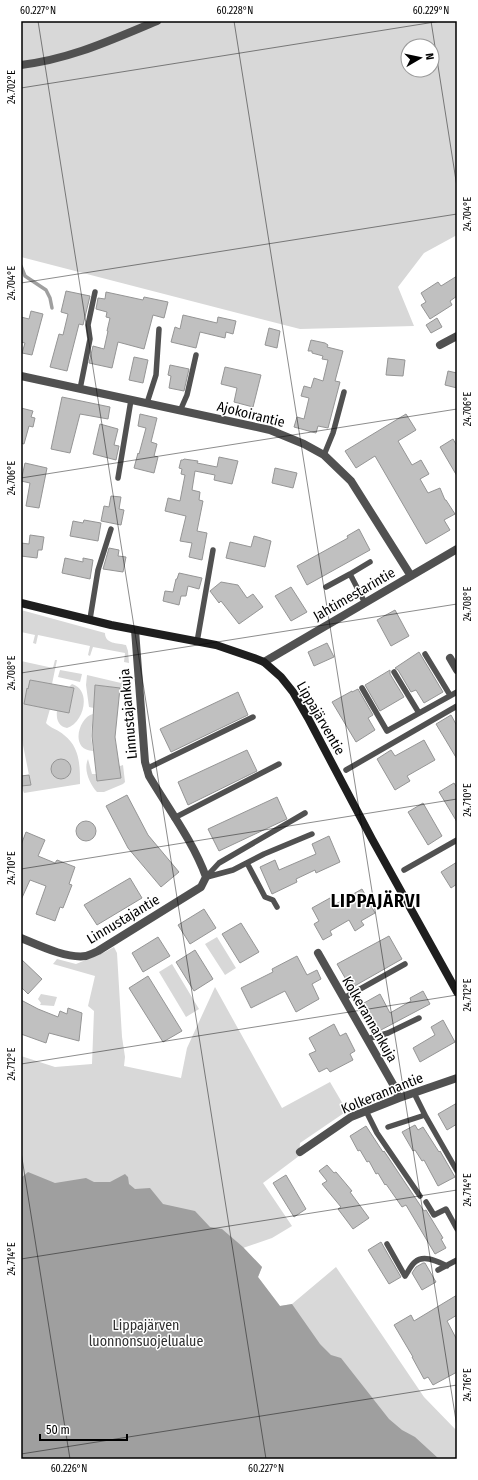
<svg xmlns="http://www.w3.org/2000/svg" width="478" height="1480" font-family="'Fira Sans Condensed',sans-serif">
<rect width="100%" height="100%" fill="#fff"/>
<path fill="#d8d8d8" fill-rule="evenodd" d="M21 21H457V235L424 253 398 287 414 326 300 329 21 257ZM408 46H432V70H408Z
M21 610 105 633C105 644 117 643 126 645L128 651 129 663 124 662 125 653 93 647 90 656 88 655 90 646 38 635 36 644 33 643 35 635 21 632Z
M55 660H57L52 684 30 680 28 689 27 688 24 704 50 709 46 723C50 728 59 730 64 735 80 747 80 766 80 784L24 793 21 786 31 785 22 740H21V661L53 668ZM57 760C65 759 70 763 71 771L66 778 59 779 52 774V765Z
M60 670 82 674 80 682 58 677Z
M123 674 129 675 130 683 120 688 95 685 94 708 89 707 86 685 87 675 121 683Z
M72 684C92 690 84 723 67 728 58 726 56 719 57 710L69 712 74 689 69 687Z
M93 714 91 736 93 751C69 750 79 717 93 714Z
M88 759 92 774H97L123 765 125 782 123 784 104 792H97C90 784 83 770 88 759Z
M217 937 236 968 225 975 205 944Z
M114 947 117 953 122 1037 125 1057 124 1066 181 1078 187 1048 215 987 282 1108 330 1082 347 1111 300 1143 299 1156 263 1183 292 1226 272 1238 243 1248 262 1267 258 1277 280 1306 292 1304 336 1267 424 1397 457 1431V1459H21V1056L55 1067 92 1064 94 1011 88 1006 95 976 53 964 57 959 76 964 105 952Z
M172 964 199 1009 186 1017 159 972Z
M41 994 57 997 54 1006 40 1005 41 1003 38 999Z"/>
<path fill="#9f9f9f" d="M28 1172 55 1183 86 1178 94 1182H110L125 1174 128 1177 129 1184 135 1189 150 1188 163 1204 195 1211 210 1227 222 1229 243 1247 262 1267 258 1277 280 1306 292 1304 320 1344 331 1355 341 1358 389 1419 402 1430 415 1437 439 1459H21V1178Z"/>
<g fill="none" stroke-linecap="round" stroke-linejoin="round">
<path stroke="#9f9f9f" stroke-width="3.5" d="M21 266 25 276 46 290 50 298 52 308"/>
</g>
<path fill="#c0c0c0" stroke="#959595" d="M457 276V296L450 301 452 305 430 319 421 305 426 302 421 293 438 282 441 286Z
M66 291 90 296 83 325 79 324 67 371 50 367 59 334 63 335 68 314 61 312Z
M106 292 143 300 144 297 168 302 164 318 153 315 144 349 118 342 112 368 89 363 93 346 104 349 108 331H107L110 318 106 317 107 312 96 309 98 298 105 299Z
M31 311 43 314 32 355 22 353 25 343 21 342V317L29 319Z
M183 315 217 323 218 317 236 321 233 334 226 332 225 338 200 332 196 348 171 342 175 327 180 329Z
M437 318 442 327 431 333 426 325Z
M269 328 280 331 277 348 265 345Z
M311 340 325 343 328 345 327 347 343 351 335 381 340 382 328 428 318 426 316 433 294 427 297 417 304 419 309 398 301 396 304 386 311 388 314 378 323 381 328 360 322 359 323 356 312 353V351H308Z
M134 357 148 360 143 383 129 380Z
M388 358 405 360 403 376 386 375Z
M170 365 189 369 184 391 169 388 171 376 168 375Z
M225 367 261 375 253 407 234 402 237 388 221 384Z
M448 371 457 373V388L445 385Z
M62 397 110 407 108 419 80 414 70 453 51 449Z
M21 408 33 411 31 417 35 418 33 427 29 426 24 444 21 443Z
M140 414 157 418 151 442 157 444 154 456 158 457 154 473 134 468 138 453 139 454 146 428 138 426Z
M406 414 416 430 398 441 412 465 421 460 429 474 420 479 428 493 440 488 445 500H446L455 514 444 520 450 530 426 544 375 456 356 468 345 451Z
M100 424 118 429 114 445 119 446 116 460 93 454Z
M453 439 457 446V476L440 447Z
M219 457 238 461 232 484 214 480 215 475 195 471 192 490 200 492 199 500 203 501 197 531 207 533 202 560 189 557 192 543 180 541 186 516 165 511 168 498 180 501 185 475 181 474 182 469 179 468 181 460H183L184 459 198 461 197 463 217 467Z
M25 463 47 468 39 508 26 506 30 483 21 481Z
M275 468 297 473 293 488 272 483Z
M111 496 121 497 119 509 124 510 121 525 101 521 104 506 109 507Z
M84 520 101 523 98 541 70 536 73 521 83 523Z
M359 529 370 550 307 585 297 566 348 538 347 536Z
M30 535 44 537 42 550H38L37 558 21 556V543L29 544Z
M254 536 271 541 265 567 226 558 230 542 251 547Z
M109 548 119 550 118 556 126 557 123 572 103 569Z
M65 558 83 562V558L93 560 90 579 62 573Z
M179 573 202 578 199 589 188 586 186 596H181L179 605 163 601 165 591 173 592 176 579H177Z
M221 582 238 585 247 598 253 594 263 607 239 624 221 601 219 603 210 591Z
M291 587 307 612 291 621 275 596Z
M395 610 409 636 391 646 377 620Z
M327 643 334 657 314 666 308 652Z
M419 652 443 692 424 703 416 690 411 692 398 670 395 668Z
M390 670V674L404 697 380 711 365 685Z
M30 680 74 688 69 713 24 704 27 688 28 689Z
M95 685 120 688 115 737 121 778 97 781 92 736Z
M358 689 373 715 368 718 375 730 356 742 332 702 352 691V692Z
M238 692 248 715 171 752 160 729Z
M451 715 457 726V759L436 724Z
M424 740 435 760 407 776 410 781 395 790 377 759 391 750 395 756Z
M247 750 257 771 188 805 178 782Z
M51 769a10 10 0 1 1 20 0a10 10 0 1 1-20 0Z
M29 775 31 785 21 786V776Z
M454 783 457 788V822L439 792Z
M127 795 148 835 179 872 161 887 128 848 106 806Z
M277 797 287 819 219 851 208 829Z
M423 803 442 836 428 845 408 812Z
M76 831a10 10 0 1 1 20 0a10 10 0 1 1-20 0Z
M26 832 45 840 38 856 55 863 57 860 75 867 69 884 72 885 63 908 60 907 55 921 36 914 46 886 30 880 21 900V845Z
M329 836 340 862 316 873 315 870 296 879 297 882 272 894 260 867 275 860 279 870 316 854 312 844Z
M457 862V884L451 888 441 872Z
M130 878 142 898 97 925 84 905Z
M362 889 375 913 361 921 364 925 355 931 349 920 330 931 332 935 323 940 314 924 319 921 312 908 330 898 334 905Z
M204 909 216 928 190 944 178 925Z
M241 923 259 952 240 963 222 934Z
M389 936 402 959 351 988 337 964Z
M158 937 170 956 143 972 132 953Z
M195 950 213 979 194 991 176 962Z
M297 956 307 975 317 970 321 979 312 984 319 999 296 1012 285 991 251 1008 241 988 273 972 272 969Z
M21 959 42 979 28 994 21 987Z
M148 976 182 1031 163 1042 129 988Z
M423 991 430 1004 379 1031 364 1003 380 994 390 1013 411 1001 410 998Z
M21 1000 38 1009 58 1017 60 1011 67 1014 68 1008 82 1013 79 1041 49 1033 46 1043 21 1034Z
M443 1020 455 1042 420 1062 413 1048 435 1035 431 1027Z
M334 1024 340 1036 346 1033 355 1051 350 1054 353 1060 330 1072 327 1068 319 1072 309 1054 316 1051 309 1038Z
M457 1103V1124L447 1130 438 1114Z
M415 1125 418 1130 423 1127 439 1152 440 1151 455 1177 438 1186 424 1160 422 1161 415 1150 413 1151 402 1132Z
M366 1126 383 1152 384 1151 424 1211 426 1210 443 1238 441 1239 446 1248 435 1254 406 1205 402 1207 386 1184 385 1185 378 1173 376 1174 369 1161 367 1162 360 1150 358 1151 350 1136Z
M327 1165 334 1173 336 1172 352 1191 350 1192 369 1218 353 1229 338 1209 341 1207 322 1184 327 1181 319 1171Z
M286 1175 306 1209 294 1217 273 1183Z
M381 1242 401 1277 389 1284 368 1250Z
M423 1263H425L436 1282 422 1290 412 1273 416 1267Z
M457 1295V1315L447 1321 457 1340V1372L433 1385 428 1377 424 1379 412 1357H413L394 1325 411 1315 414 1321Z"/>
<g fill="none" stroke-linecap="round" stroke-linejoin="round">
<path stroke="#515151" stroke-width="5.5" d="M80 389 90 339 88 325 95 292
M147 403 156 375 159 329
M180 411 187 395 196 355
M324 455 333 433 344 392
M118 478 131 400
M350 574 370 562
M326 587 350 574 365 603
M90 619 98 570 111 529
M197 642 213 550
M425 654 450 695
M394 672 419 713
M362 688 387 731 457 692
M146 769 253 717
M346 770 457 706
M174 818 279 764
M247 863 265 897 273 900 277 907
M404 870 457 840
M206 877 219 863 305 813
M207 877 233 870 264 854 312 834
M344 998 405 964
M367 1039 388 1033 419 1018
M414 1093 425 1115
M366 1111 377 1133 420 1196
M388 1127 425 1115 457 1171
M426 1202 434 1215 446 1209 457 1229
M387 1244 405 1276C408 1272 411 1265 415 1262 424 1254 438 1262 447 1266
M438 1270 457 1260"/>
<path stroke="#515151" stroke-width="8" d="M21 65C71 59 111 40 157 21
M440 345 457 336
M21 376 270 430 304 444 324 455 351 481 411 576
M450 658 457 670
M264 662 457 549
M21 938C38 945 67 959 86 956 89 955 94 953 98 951L201 887 206 877C194 843 168 808 149 776L145 762 135 630
M318 953 394 1086 399 1098
M300 1152 351 1117 399 1098 457 1078"/>
<path stroke="#1e1e1e" stroke-width="8" d="M21 603 111 625 216 645 254 658 264 662 281 677 293 692 308 718 372 839 457 992"/>
</g>
<path fill="none" stroke="#000" stroke-width="1" stroke-opacity="0.45" d="M38 21 266 1459M234 21 457 1427M431 21 457 187M21 88 441 21M21 283 457 214M21 478 457 409M21 673 457 604M21 869 457 799M21 1064 457 995M21 1152 70 1459M21 1259 457 1190M21 1454 457 1385"/>
<g text-anchor="middle" stroke-width="3" stroke-linejoin="round" paint-order="stroke">
<g font-size="14" fill="#000" stroke="#fff">
<text transform="translate(251 414) rotate(14)" y="5">Ajokoirantie</text>
<text transform="translate(354 594) rotate(-30)" y="5">Jahtimestarintie</text>
<text transform="translate(128 714) rotate(-95)" y="5">Linnustajankuja</text>
<text transform="translate(321 718) rotate(60)" y="5">Lippajärventie</text>
<text transform="translate(123 919) rotate(-31)" y="5">Linnustajantie</text>
<text transform="translate(370 1019) rotate(60)" y="5">Kolkerannankuja</text>
<text transform="translate(382 1093) rotate(-22)" y="5">Kolkerannantie</text>
</g>
<g font-size="14" fill="#2f2f2f" stroke="#fff">
<text x="146" y="1330">Lippajärven<tspan x="146" dy="16">luonnonsuojelualue</tspan></text>
</g>
<g font-size="18" font-weight="bold" letter-spacing="1" fill="#000" stroke="#fff">
<text x="376" y="907">LIPPAJÄRVI</text>
</g>
</g>
<rect width="478" height="1480" fill="none" stroke="#ffffff" stroke-width="44"/>
<g transform="translate(420 58) rotate(81)"><circle r="19" fill="#ffffff" stroke="#999999"/>
<path d="M0-3L7 15L0 10L-7 15Z" fill="#000000"/>
<text y="-6" font-size="11" font-weight="bold" text-anchor="middle" fill="#000000">N</text>
</g>
<path d="M40 1434v6h87v-6" fill="none" stroke="#000000" stroke-width="2"/>
<text x="46" y="1434" font-size="12" fill="#000000" stroke="#ffffff" stroke-width="3" paint-order="stroke">50 m</text>
<rect x="22" y="22" width="434" height="1436" fill="none" stroke="#000" stroke-width="1.5"/>
<g font-size="10" text-anchor="middle" fill="#000">
<text x="38" y="14">60.227°N</text>
<text x="235" y="14">60.228°N</text>
<text x="431" y="14">60.229°N</text>
<text transform="translate(11 87) rotate(-90)" y="4">24.702°E</text>
<text transform="translate(467 214) rotate(-90)" y="4">24.704°E</text>
<text transform="translate(11 283) rotate(-90)" y="4">24.704°E</text>
<text transform="translate(467 409) rotate(-90)" y="4">24.706°E</text>
<text transform="translate(11 478) rotate(-90)" y="4">24.706°E</text>
<text transform="translate(467 604) rotate(-90)" y="4">24.708°E</text>
<text transform="translate(11 673) rotate(-90)" y="4">24.708°E</text>
<text transform="translate(467 800) rotate(-90)" y="4">24.710°E</text>
<text transform="translate(11 868) rotate(-90)" y="4">24.710°E</text>
<text transform="translate(467 995) rotate(-90)" y="4">24.712°E</text>
<text transform="translate(11 1064) rotate(-90)" y="4">24.712°E</text>
<text transform="translate(467 1190) rotate(-90)" y="4">24.714°E</text>
<text transform="translate(11 1259) rotate(-90)" y="4">24.714°E</text>
<text transform="translate(467 1385) rotate(-90)" y="4">24.716°E</text>
<text x="69" y="1472">60.226°N</text>
<text x="266" y="1472">60.227°N</text>
</g>
</svg>
